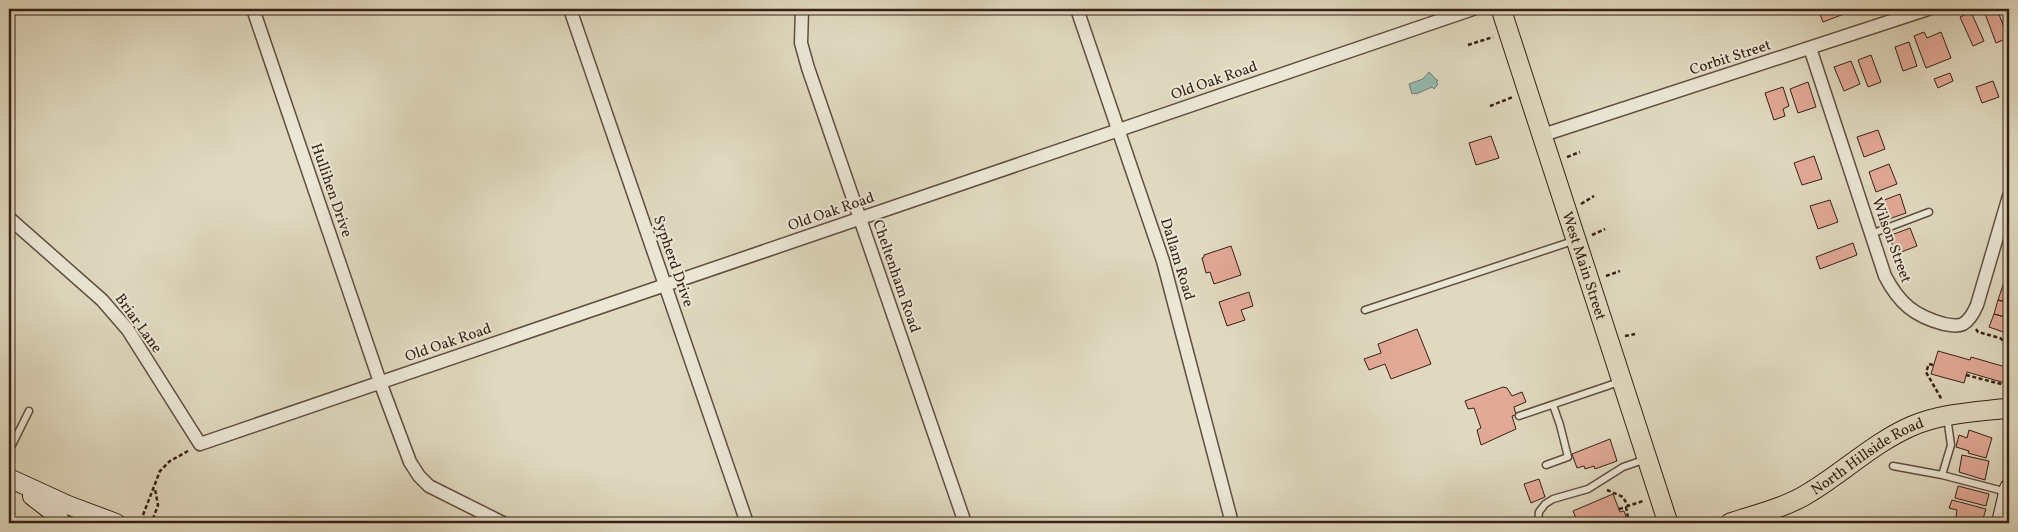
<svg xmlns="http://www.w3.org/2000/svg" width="2018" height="532" font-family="Vollkorn,serif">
<rect width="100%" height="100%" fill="#e0d9bf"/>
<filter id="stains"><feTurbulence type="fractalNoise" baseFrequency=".004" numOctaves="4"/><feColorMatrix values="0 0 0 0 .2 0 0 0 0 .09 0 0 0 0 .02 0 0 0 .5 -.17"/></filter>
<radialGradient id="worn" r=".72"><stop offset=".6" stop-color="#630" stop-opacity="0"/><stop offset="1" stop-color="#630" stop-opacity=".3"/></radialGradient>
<path fill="#94baaf" stroke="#6f7c71" d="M1429 72 1438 81 1436 82 1438 84 1434 89 1432 87 1416 94 1415 93 1412 94 1409 84 1423 79Z"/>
<path fill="#e2a997" stroke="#372015" d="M1818 9H1842L1844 14 1823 22Z
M1991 9H1997L2008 38 1996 43 1984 11Z
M1971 12 1984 41 1973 46 1960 17Z
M1924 32 1927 38 1941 32 1951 58 1926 68 1914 36Z
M1909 42 1917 66 1903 71 1895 47Z
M1871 55 1881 82 1868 87 1858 60Z
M1851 61 1860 84 1844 91 1834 67Z
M1950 73 1953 81 1938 88 1934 79Z
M1993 81 1999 97 1982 103 1976 87Z
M1808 82 1816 107 1798 113 1790 89Z
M1783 87 1789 106 1783 109 1785 116 1774 120 1765 93Z
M1878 130 1885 149 1864 157 1857 137Z
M1491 136 1499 158 1476 165 1469 143Z
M1814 156 1822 179 1802 185 1794 163Z
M1889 164 1897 184 1876 192 1869 172Z
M1900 194 1906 213 1886 220 1879 202Z
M1830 200 1838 222 1818 229 1810 206Z
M1910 228 1917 246 1896 254 1889 236Z
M1853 243 1857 255 1820 269 1816 257Z
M1231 246 1241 275 1214 284 1210 272 1206 273 1202 258 1204 257V255Z
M2007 271 2009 272V287L2003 285Z
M2003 285 2009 287V303L1998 300Z
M1249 292 1253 306 1241 310 1245 320 1227 326 1219 302Z
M1998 300 2009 303V318L1994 314Z
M1994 314 2009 318V334L1989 327Z
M1417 329 1431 364 1391 379 1385 364 1369 370 1364 359 1381 353 1378 344Z
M1938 351 1970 360 1971 357 2009 368V379H2006L2005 383 1967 372 1964 383 1931 374Z
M1503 387 1507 388 1512 396 1522 392 1526 402 1514 407 1516 415 1512 416 1516 429 1481 445 1477 430 1481 428 1474 408 1468 409 1465 401Z
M1969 430 1992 438 1986 458 1968 453 1969 451 1956 447 1959 435 1967 438Z
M1610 439 1617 461 1595 469 1594 466 1585 469 1584 466 1577 468 1572 454Z
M1962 455 1989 461 1985 480 1959 472Z
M1539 479 1545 497 1531 503 1524 484Z
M1958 486 1989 494 1986 506 1955 498Z
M1613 494 1620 512 1624 511 1628 522 1591 523 1589 517 1577 521 1573 511Z
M1952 500 1986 509 1982 522 1956 517 1957 510 1949 508Z"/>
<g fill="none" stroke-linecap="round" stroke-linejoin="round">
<defs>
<path id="lane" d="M1871 234 1929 212
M1365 310 1573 241
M1519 416 1619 382
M1947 417 1951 445 1942 475 2007 492
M9 451 29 411
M1546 465 1568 457 1560 425 1553 405
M1893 466 1942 475
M1538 523 1539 512 1545 504 1553 499 1588 489 1623 467 1646 459"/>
<path id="street" d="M253 9 380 382 410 462 419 476 429 486 503 523
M570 9 747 523
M802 9 801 43 808 68 965 523
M1077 9 1163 261 1232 523
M1810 48 1885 276C1899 303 1914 316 1944 324 1949 325 1957 327 1963 324 1970 320 1974 312 1977 305L2009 196
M1543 135 1928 9
M9 218 102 300 128 330 200 444 1473 9"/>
<path id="secondary" d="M9 478 68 505 116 523
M32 496 54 513 62 523
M2001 523 2009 488"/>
<g id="primary">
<path id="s1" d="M1501 9 1668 523"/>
<path id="s2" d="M1730 523C1758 514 1788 507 1812 491 1846 470 1875 442 1912 426 1943 413 1976 412 2009 408"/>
</g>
</defs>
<use href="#lane" stroke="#614e40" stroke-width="9"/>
<use href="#street" stroke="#614e40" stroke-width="15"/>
<use href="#secondary" stroke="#372015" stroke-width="20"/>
<use href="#primary" stroke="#372015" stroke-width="21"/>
<path stroke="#372015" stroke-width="2.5" stroke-dasharray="4 2.5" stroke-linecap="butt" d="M1519 12 1529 9
M1468 45 1493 37
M1490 106 1513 97
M1567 157 1580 152
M1581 204 1594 196
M1592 235 1605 229
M1606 276 1620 271
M1976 329 1978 332 2000 338 2009 346
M1625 336 1635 334
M1933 365 1929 364 1926 372 1942 400
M1966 375 2005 385 2009 390
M1607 490 1623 497 1628 506 1643 501
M1626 507 1629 523
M1619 509 1627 507
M143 515 160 471 170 461 188 451
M153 519 158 505 155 489"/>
<use href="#lane" stroke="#ebe6d5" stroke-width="6"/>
<use href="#street" stroke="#ebe6d5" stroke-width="12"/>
<use href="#secondary" stroke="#ebe6d5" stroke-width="18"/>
<use href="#primary" stroke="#e0d9bf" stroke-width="19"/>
</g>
<g text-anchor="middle" stroke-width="4" stroke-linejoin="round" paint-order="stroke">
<g font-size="15" fill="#372015" stroke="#ebe6d5">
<text transform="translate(1730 57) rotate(-18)" y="5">Corbit Street</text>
<text transform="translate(1214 80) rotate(-19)" y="5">Old Oak Road</text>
<text transform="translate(332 190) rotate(71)" y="5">Hullihen Drive</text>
<text transform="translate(831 211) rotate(-19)" y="5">Old Oak Road</text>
<text transform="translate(1892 240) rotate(70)" y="5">Wilson Street</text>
<text transform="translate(1178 259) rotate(73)" y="5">Dallam Road</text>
<text transform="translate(674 261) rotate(71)" y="5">Sypherd Drive</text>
<text dy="5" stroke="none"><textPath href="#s1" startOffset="270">West Main Street</textPath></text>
<text transform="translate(897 276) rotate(71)" y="5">Cheltenham Road</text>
<text transform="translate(139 323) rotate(54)" y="5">Briar Lane</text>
<text transform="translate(448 342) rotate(-19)" y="5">Old Oak Road</text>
<text dy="5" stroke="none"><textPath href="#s2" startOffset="154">North Hillside Road</textPath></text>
</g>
</g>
<rect width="2018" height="532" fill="none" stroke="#e0d9bf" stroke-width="30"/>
<rect x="10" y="10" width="1998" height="512" fill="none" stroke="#372015" stroke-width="2.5"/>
<rect x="15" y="15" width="1988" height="502" fill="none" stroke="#372015"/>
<rect width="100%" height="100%" filter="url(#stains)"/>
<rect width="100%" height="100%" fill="url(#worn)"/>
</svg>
